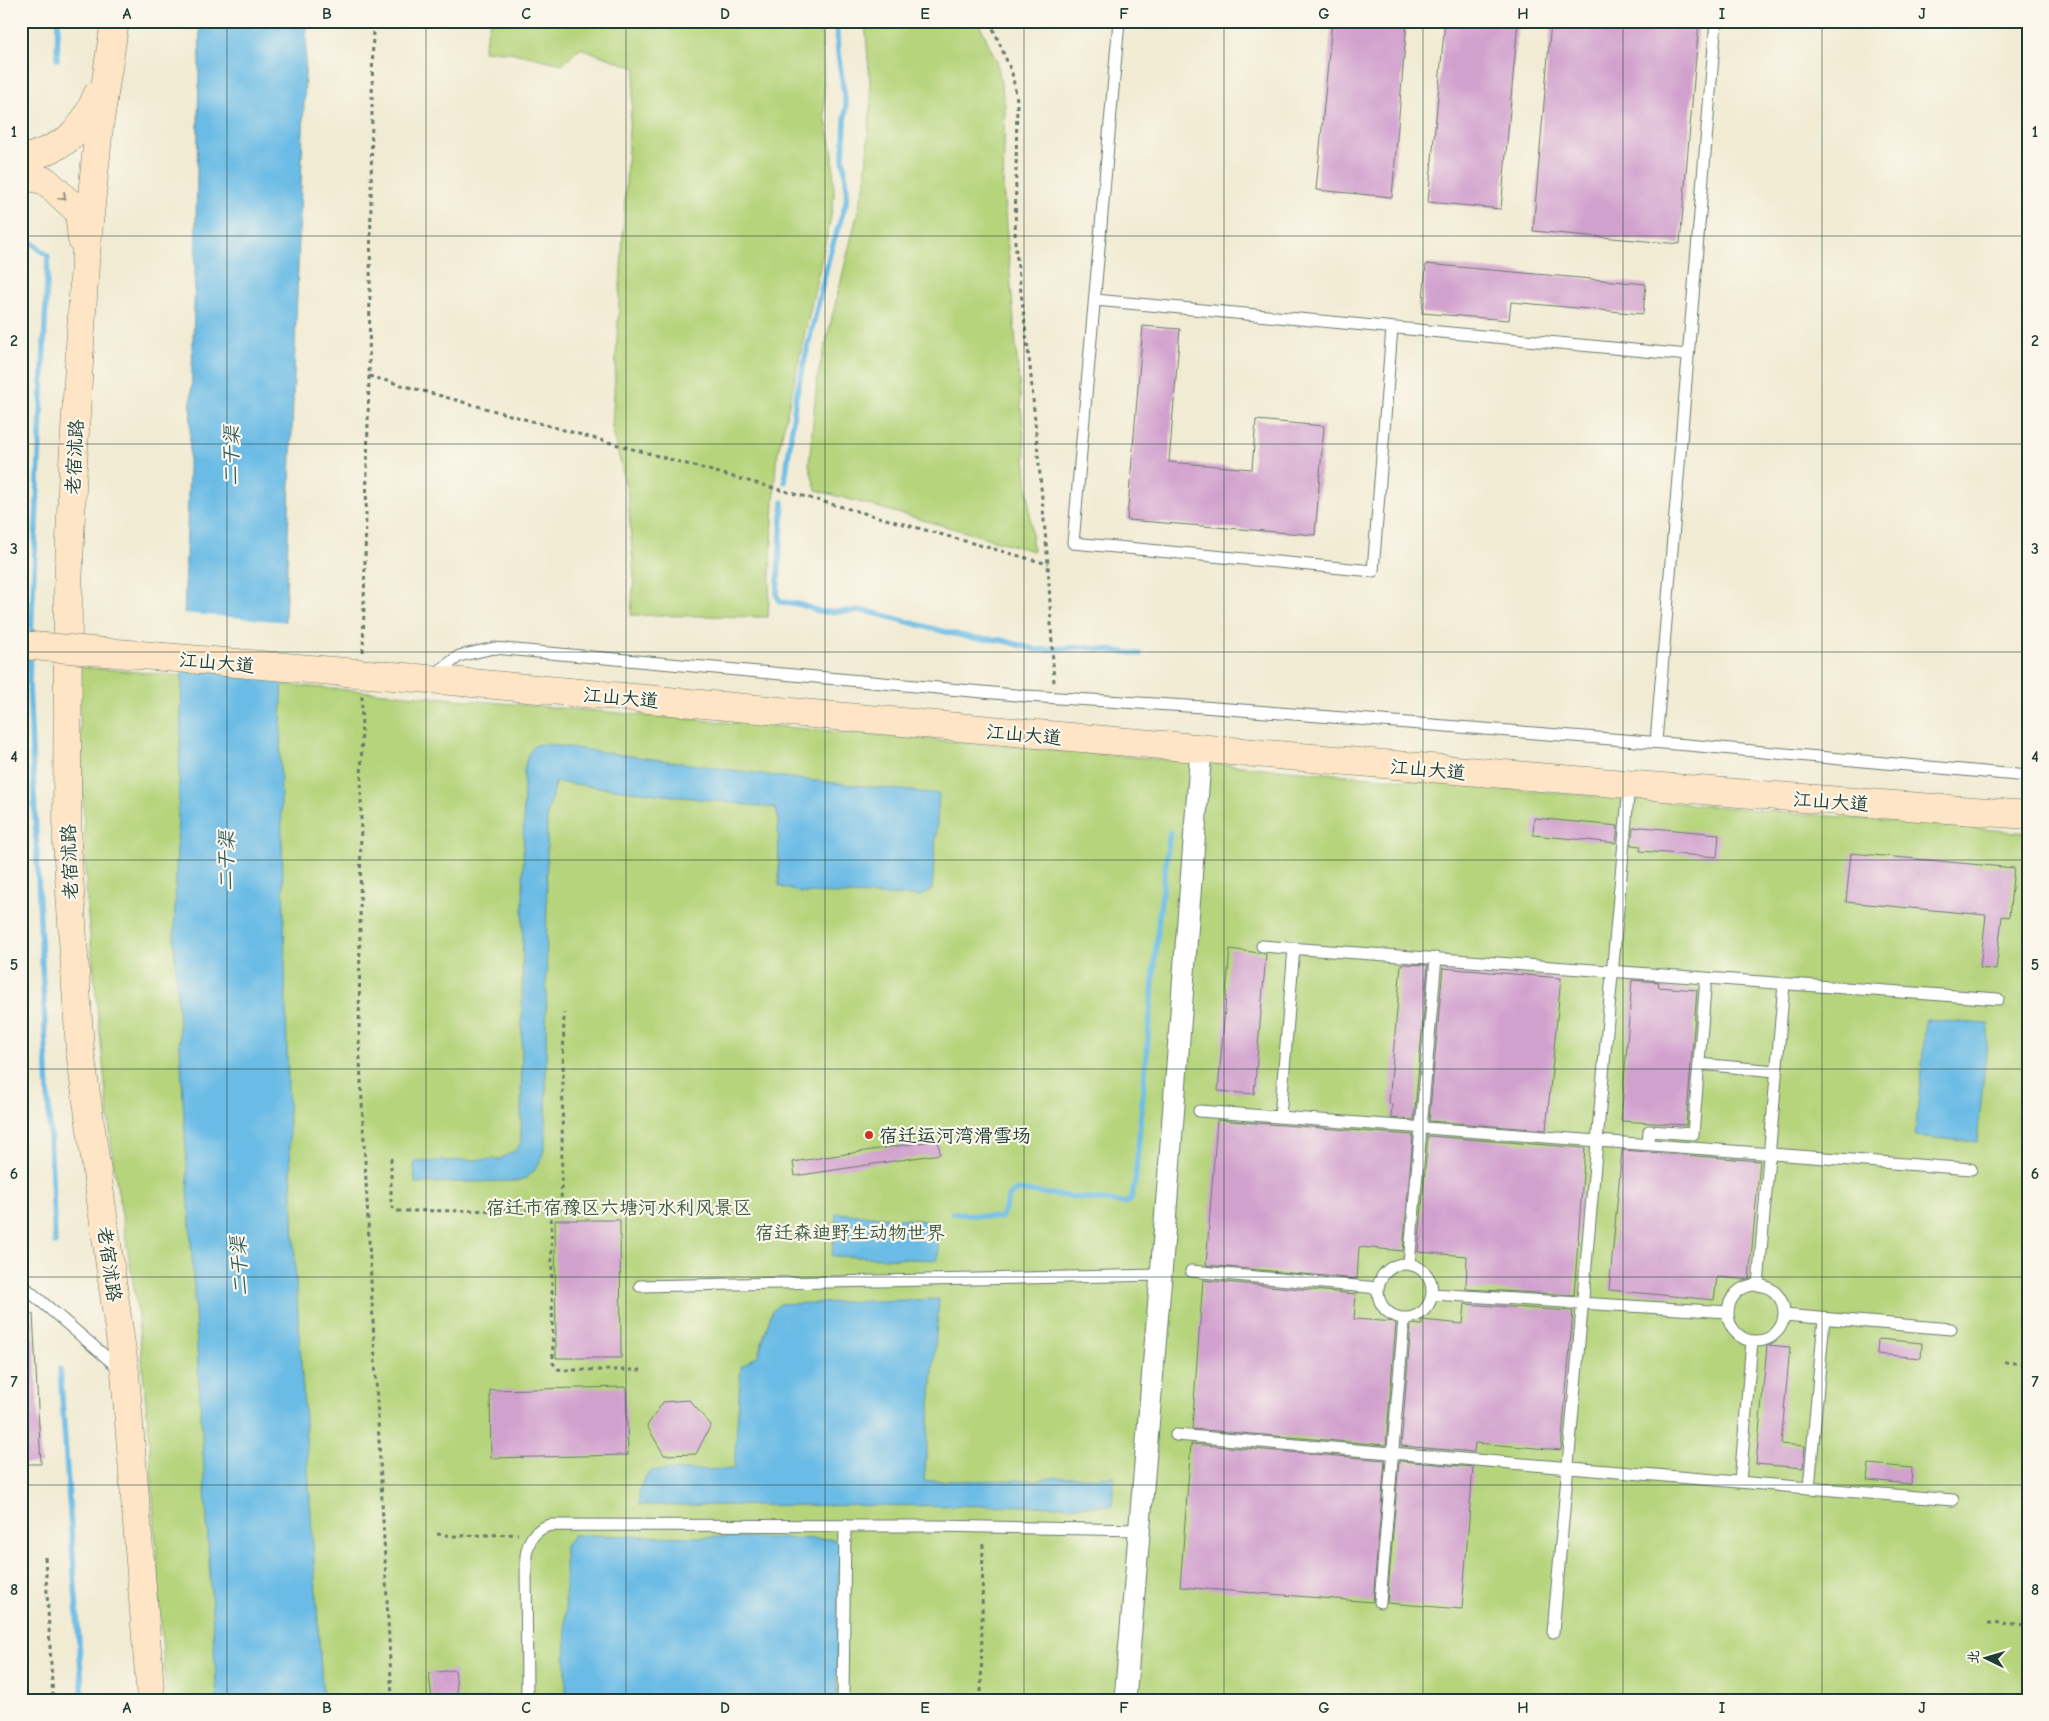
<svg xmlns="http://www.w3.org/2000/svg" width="2049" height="1721" font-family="'Comic Neue','LXGW WenKai TC',sans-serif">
<rect width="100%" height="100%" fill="#fbf7ec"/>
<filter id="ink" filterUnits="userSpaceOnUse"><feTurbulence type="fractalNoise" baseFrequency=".02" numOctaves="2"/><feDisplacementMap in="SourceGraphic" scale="10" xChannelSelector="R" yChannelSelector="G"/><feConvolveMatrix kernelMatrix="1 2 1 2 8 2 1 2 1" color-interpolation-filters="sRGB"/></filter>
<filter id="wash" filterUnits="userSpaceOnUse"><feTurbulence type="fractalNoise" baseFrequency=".0096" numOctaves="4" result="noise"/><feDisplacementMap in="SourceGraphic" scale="20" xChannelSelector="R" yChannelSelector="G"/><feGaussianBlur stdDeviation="1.12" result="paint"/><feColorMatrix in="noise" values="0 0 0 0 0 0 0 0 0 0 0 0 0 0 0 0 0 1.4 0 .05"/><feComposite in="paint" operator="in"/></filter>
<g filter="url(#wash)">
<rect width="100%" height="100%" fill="#f1ebd3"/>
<path fill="#b5d47b" stroke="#6a8858" d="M490 21H821L825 115 833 154 834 196 830 222 776 462 768 617 631 615 634 577 628 495 612 427 629 130 636 68 580 48 563 64 509 52 483 51Z
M865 21H978L997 62 1005 106 1003 188 1033 551 816 490 809 465 817 379 865 182 871 97Z
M78 667 2028 833V1700H166L149 1436 137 1307 113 1161 87 907Z"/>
<path fill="#6abbe5" stroke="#447c8c" d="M200 21H307L280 755 289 1129 296 1283 323 1700H217L174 940 195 276Z
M545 744 797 779 939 794 932 889 921 896 801 893 779 886 778 816 775 808 556 782 547 814 546 1138C543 1157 539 1172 520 1181L415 1183 414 1162 500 1159 516 1150 521 1142 524 770 528 754 535 745Z
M1926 1020 1989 1024 1977 1142 1915 1136Z
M836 1213 939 1222 938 1260 832 1256Z
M939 1299 924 1481 1039 1480 1058 1477H1114L1112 1506 639 1505C639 1490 640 1481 651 1471L734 1469 741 1367 758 1355 772 1311 780 1304Z
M573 1535 830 1539 840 1542 836 1700H566L565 1546Z"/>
<path fill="#f1ebd3" d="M182 613 288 622 286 676 180 667Z"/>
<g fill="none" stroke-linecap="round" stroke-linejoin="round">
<path stroke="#6abbe5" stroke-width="5.5" d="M57 59 58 21
M21 234 48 256 31 639
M785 482 796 396 830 253 846 203 847 188 843 158 846 105 838 53 836 21
M783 502 777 595 780 602 799 604 821 612 867 611 946 632 972 638 1001 640 1037 650 1082 647 1140 654
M30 653 29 684 55 1243
M952 1213 1001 1218 1010 1195 1017 1190 1124 1203 1131 1200 1135 1182 1159 917 1170 832
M60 1369 83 1700"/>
</g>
<g id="blocks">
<path fill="#d1a1ce" d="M1332 21H1407L1392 197 1316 190Z
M1445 21H1518L1501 209 1428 202Z
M1551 21H1699L1680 244 1533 231Z
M1426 264 1646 284 1643 314 1511 302 1509 320 1422 313Z
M1143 326 1180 329 1169 462 1252 469 1256 420 1324 426 1315 535 1127 520Z
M1534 818 1618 826 1616 843 1533 835Z
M1642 827 1719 834 1717 857 1640 851 1641 846 1631 845 1633 828Z
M1851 853 2014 868 2009 917 2002 916 1996 970 1980 968 1986 915 1846 902Z
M1230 949 1266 954 1254 1094 1218 1091Z
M1401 964 1428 965 1414 1120 1391 1118 1392 1104 1389 1103Z
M1443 968 1561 978 1546 1130 1429 1121Z
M1632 980 1659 982 1658 987 1697 990 1686 1125 1621 1121Z
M1217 1120 1413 1135 1403 1251 1359 1247 1357 1279 1206 1265Z
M1428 1136 1585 1148 1574 1295 1466 1289 1467 1256 1418 1252Z
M938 1140 940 1154 795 1176 793 1162Z
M1622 1150 1760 1161 1749 1280 1717 1277 1714 1300 1609 1290Z
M555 1220H620L621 1358H556Z
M1203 1280 1356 1294 1354 1319 1396 1322 1386 1445 1192 1429Z
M1465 1304 1573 1311 1561 1450 1475 1443 1474 1452 1401 1446 1411 1324 1422 1325V1320L1463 1324Z
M33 1314 41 1464H21V1315Z
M1878 1339 1922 1343 1921 1358 1877 1354Z
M1767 1345 1790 1347 1781 1444 1805 1446 1803 1468 1756 1464Z
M626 1387 628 1455 491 1458 490 1390Z
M689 1400 711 1425 696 1454 664 1455 647 1426 663 1402Z
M1191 1444 1385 1460 1373 1602 1180 1587Z
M1399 1461 1473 1467 1462 1609 1387 1603Z
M1869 1464 1912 1468 1911 1484 1867 1480Z
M455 1670 458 1700H432L429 1673Z"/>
</g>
</g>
<g filter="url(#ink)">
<use href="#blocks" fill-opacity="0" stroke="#687a6c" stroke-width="1"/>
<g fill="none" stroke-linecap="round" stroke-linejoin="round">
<defs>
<path id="service" d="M1119 21 1073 543 1373 571 1392 328
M1095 300 1688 355
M434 675 459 656 494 648 1026 696 1203 707 1688 745 2028 776
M1656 742 1716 21
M1262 946 1998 999
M1699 1064 1776 1071
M1199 1111 1971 1169
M1280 1117 1294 948
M1648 1144 1649 1131 1693 1134 1706 978
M1378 1291a27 27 0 1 1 54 0a27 27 0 1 1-54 0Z
M1409 1264 1436 958
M1191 1271 1378 1288
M21 1284 120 1369
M1728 1313a28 28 0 1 1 56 0a28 28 0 1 1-56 0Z
M1758 1285 1784 984
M640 1286 1161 1275
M1432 1294 1728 1312
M1784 1315 1951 1329
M1176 1435 1953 1500
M1740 1482 1752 1341
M1809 1488 1824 1319
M1380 1602 1404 1319
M1553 1632 1629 786
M527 1700 526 1555C529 1539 534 1530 550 1525L937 1526 1140 1530
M843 1700 845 1525"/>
<path id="minor" d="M1125 1700 1161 1275 1201 750"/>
<path id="secondary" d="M115 21 99 127 85 263 73 464 68 591 67 843 80 1051 125 1373 151 1700
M21 160C64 146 80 138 97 95
M21 175 46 181 79 212 82 240
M429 679C962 728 1494 776 2028 815"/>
</defs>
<use href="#service" stroke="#687a6c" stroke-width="13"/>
<use href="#minor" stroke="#687a6c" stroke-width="23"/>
<use href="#secondary" stroke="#687a6c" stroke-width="29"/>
<path stroke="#687a6c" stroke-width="3" stroke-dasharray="4 4" stroke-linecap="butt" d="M990 21 1012 73 1017 100 1015 243 1030 366 1048 564 1054 684
M369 376 1048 564
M363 652 369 376 373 21
M362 696 359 1041 392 1700
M2027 1120H2028
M391 1158V1206L397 1211 561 1210 564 1013
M551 1210 553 1363 558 1369 564 1370H641
M2004 1362 2028 1364
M437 1534 453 1536 518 1534
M45 1557 53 1700
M1988 1623 2028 1626
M981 1700 983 1540"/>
<use href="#service" stroke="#fff" stroke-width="11"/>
<use href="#minor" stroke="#fff" stroke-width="21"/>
<use href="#secondary" stroke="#fde5c5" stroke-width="28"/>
<defs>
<path id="secondary-bridge" d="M21 645 429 679"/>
</defs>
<use href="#secondary-bridge" stroke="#687a6c" stroke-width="29" stroke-linecap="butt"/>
<use href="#secondary-bridge" stroke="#fde5c5" stroke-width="28"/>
</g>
<defs><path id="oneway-chevron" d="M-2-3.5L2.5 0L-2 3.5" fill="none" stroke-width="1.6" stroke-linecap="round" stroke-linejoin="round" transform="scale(1.25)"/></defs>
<use stroke="#8e917c" href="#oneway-chevron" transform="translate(63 197) rotate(43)"/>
</g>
<path fill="none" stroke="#1f3d34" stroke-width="1" stroke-opacity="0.55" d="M227 21V1700M426 21V1700M626 21V1700M825 21V1700M1024 21V1700M1224 21V1700M1423 21V1700M1623 21V1700M1822 21V1700M21 236H2028M21 444H2028M21 652H2028M21 860H2028M21 1069H2028M21 1277H2028M21 1485H2028"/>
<circle fill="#c8321e" stroke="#fbf7ec" stroke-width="2" cx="869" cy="1135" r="5"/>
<g text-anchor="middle" stroke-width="4.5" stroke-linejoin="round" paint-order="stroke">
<g font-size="19" fill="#1f3d34" stroke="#fbf7ec">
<text transform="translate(74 457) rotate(-87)" y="7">老宿沭路</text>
<text transform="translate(217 662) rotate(5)" y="7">江山大道</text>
<text transform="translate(621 697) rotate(5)" y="7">江山大道</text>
<text transform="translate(1024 734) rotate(5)" y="7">江山大道</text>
<text transform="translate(1428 769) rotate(5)" y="7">江山大道</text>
<text transform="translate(1831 801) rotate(4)" y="7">江山大道</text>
<text transform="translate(69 862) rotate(-92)" y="7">老宿沭路</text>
<text transform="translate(110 1264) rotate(82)" y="7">老宿沭路</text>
</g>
<g font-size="19" fill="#1f3d34" stroke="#fbf7ec" text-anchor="start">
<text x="879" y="1142">宿迁运河湾滑雪场</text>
</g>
<g font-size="19" fill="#3d5b42" stroke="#fbf7ec">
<text x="619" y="1214">宿迁市宿豫区六塘河水利风景区</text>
<text x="850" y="1239">宿迁森迪野生动物世界</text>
</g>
<g font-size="20" font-style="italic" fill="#325c60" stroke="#fbf7ec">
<text transform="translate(231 456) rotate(-89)" y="7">二干渠</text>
<text transform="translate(226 861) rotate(-89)" y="7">二干渠</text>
<text transform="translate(239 1266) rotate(-93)" y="7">二干渠</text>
</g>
</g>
<rect width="2049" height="1721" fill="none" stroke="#fbf7ec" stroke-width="55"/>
<g transform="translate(1986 1658) rotate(275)" stroke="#fbf7ec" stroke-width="4" paint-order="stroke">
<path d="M0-4L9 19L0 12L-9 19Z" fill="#1f3d34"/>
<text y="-8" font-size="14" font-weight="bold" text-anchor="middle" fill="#1f3d34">北</text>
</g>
<rect x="28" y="28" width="1994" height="1666" fill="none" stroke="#1f3d34" stroke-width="2"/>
<g font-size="16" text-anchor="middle" font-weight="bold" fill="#1f3d34">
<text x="127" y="19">A</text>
<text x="327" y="19">B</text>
<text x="526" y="19">C</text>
<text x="725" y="19">D</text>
<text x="925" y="19">E</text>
<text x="1124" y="19">F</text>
<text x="1324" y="19">G</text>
<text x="1523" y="19">H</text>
<text x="1722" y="19">I</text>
<text x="1922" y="19">J</text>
<text x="14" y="137">1</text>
<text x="2035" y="137">1</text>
<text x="14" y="346">2</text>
<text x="2035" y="346">2</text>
<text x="14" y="554">3</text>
<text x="2035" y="554">3</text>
<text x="14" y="762">4</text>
<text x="2035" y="762">4</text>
<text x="14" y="970">5</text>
<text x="2035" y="970">5</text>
<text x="14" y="1179">6</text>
<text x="2035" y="1179">6</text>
<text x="14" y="1387">7</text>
<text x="2035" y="1387">7</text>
<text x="14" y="1595">8</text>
<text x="2035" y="1595">8</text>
<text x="127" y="1713">A</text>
<text x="327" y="1713">B</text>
<text x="526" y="1713">C</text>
<text x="725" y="1713">D</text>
<text x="925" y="1713">E</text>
<text x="1124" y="1713">F</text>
<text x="1324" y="1713">G</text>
<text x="1523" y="1713">H</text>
<text x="1722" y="1713">I</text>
<text x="1922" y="1713">J</text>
</g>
</svg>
